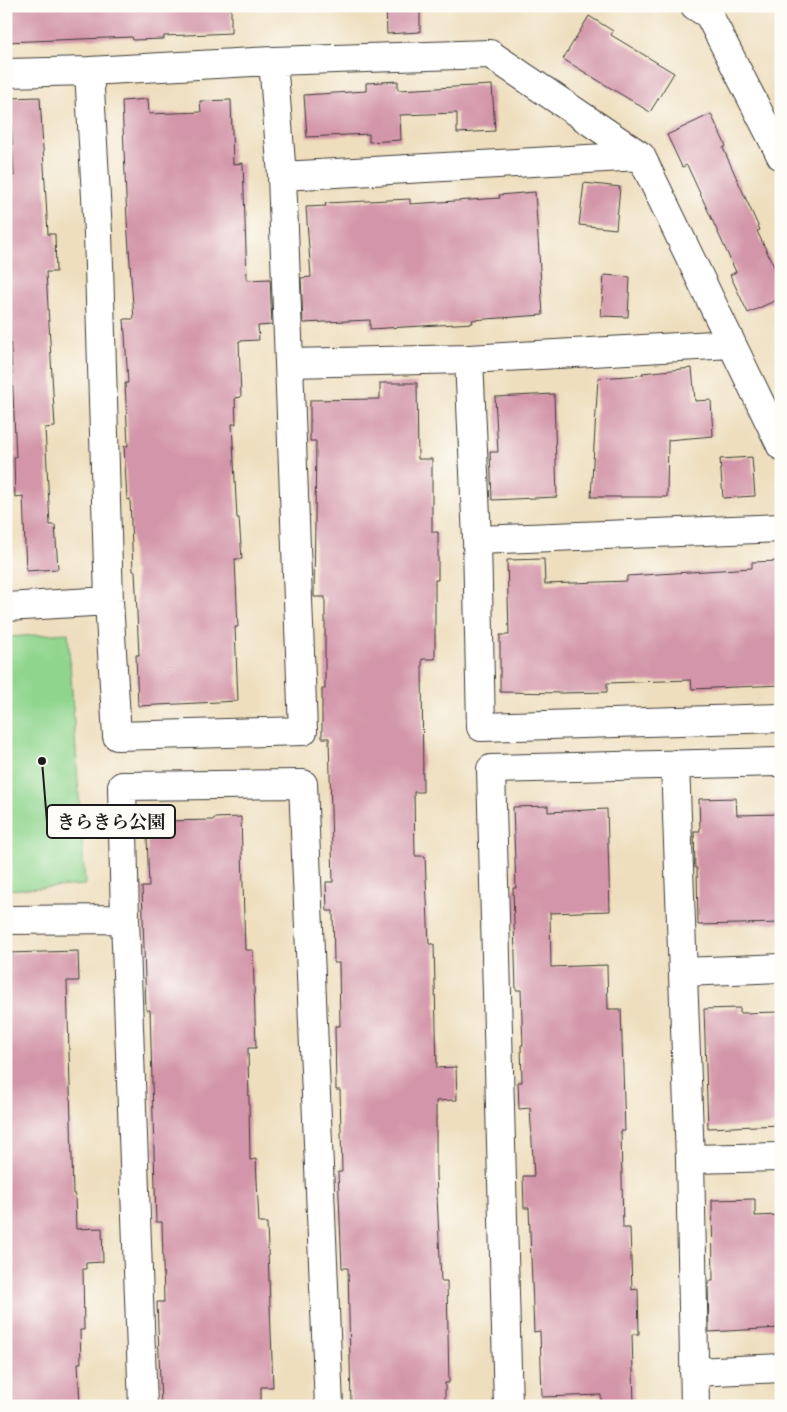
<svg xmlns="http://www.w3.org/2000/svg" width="787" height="1412" font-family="'Libre Bodoni','Noto Serif JP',serif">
<rect width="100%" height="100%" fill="#fdfcf7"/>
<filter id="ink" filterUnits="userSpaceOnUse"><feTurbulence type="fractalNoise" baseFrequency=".02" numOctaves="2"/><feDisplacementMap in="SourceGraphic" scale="10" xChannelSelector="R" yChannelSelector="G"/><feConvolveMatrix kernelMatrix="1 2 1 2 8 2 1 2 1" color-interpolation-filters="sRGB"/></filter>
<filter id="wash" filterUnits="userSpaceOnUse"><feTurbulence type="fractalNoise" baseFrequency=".0096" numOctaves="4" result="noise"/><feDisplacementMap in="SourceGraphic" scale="20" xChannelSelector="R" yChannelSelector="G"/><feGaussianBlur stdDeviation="1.12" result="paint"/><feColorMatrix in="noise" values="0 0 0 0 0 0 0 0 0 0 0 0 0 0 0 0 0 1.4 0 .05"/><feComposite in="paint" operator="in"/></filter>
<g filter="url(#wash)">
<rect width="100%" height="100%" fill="#eedebe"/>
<path fill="#90d58e" stroke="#567855" d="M68 633 85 885 6 890V637Z"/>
<g id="blocks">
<path fill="#d395a9" d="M6 6H231V33L164 36V39L133 40 132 37 6 42Z
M386 6H420V32L387 34Z
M589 16 613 31 611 35 674 73 650 112 563 59Z
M398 81V90L492 85 495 131 457 133V113L400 115 401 140 369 142V134L307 137 304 95 366 91V83Z
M40 97 48 234H55L56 272H46L55 427 45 428 50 525H55L58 569 26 571 23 496 15 497 14 457H16L6 251V177L14 176 10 98Z
M148 99 149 114 201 112 200 101 231 100 233 164 243 163 247 280 270 279 272 325 258 326 259 340 239 341 241 397 235 398 236 424H232L237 518H239L242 559H235L238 627H235L238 701 138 706 136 655H139L135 571H133L130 499 127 500 124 446H128L125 383H128L124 319H134L127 221 122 101Z
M711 114 726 146 723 148 760 230 757 231 781 281V298L748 313 730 275 736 272 687 165 682 167 667 135Z
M584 183 620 187 616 229 579 225Z
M535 192 543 315 472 320 473 323 370 329V320L303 323 301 278 311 277 306 207 326 206 325 203 410 199V204L500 198 499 195Z
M604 275 630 277 628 317 601 316Z
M692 368 695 401 711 400 713 436 668 440 667 497H591L598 378 643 375 642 373Z
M380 383H417L418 459H432V532H438V580H435V659H422L423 792H414L415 856H425L429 944H434L437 1068 456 1067 457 1100 436 1101V1174L441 1281H447L449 1383H445V1406H351L348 1268H342L338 1172H342L340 1090H336L335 1026H340L339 963H334L333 911H327L326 882H333L329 738H322V689H325V597H314L316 441H310V400L380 399Z
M554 394 557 497 492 500 490 452H498L495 397Z
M752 457 755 496 723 498 720 459Z
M544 559 545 584 627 581V576L752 568V562L781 561V685L692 689 691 680 607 683V692L562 693 500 692V635H509L507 560Z
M736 798 737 815 781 814V923L698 925 697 868H695L694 831H700L699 799Z
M548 806V812L607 809 610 911 550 913 551 967 607 965 608 1009H621L625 1131H621L623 1228H630L632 1290 638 1289 639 1334H632L634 1406H601V1395L542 1397 540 1331 534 1332 529 1208H524L523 1176H534L530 1108 519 1109 518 1082H522L521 1045H523L521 990H516L513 888H516L513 807Z
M241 817 245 950H253L256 1048H248L250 1160 256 1159 259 1223H267L273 1387H261V1406H161L157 1302H164L162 1222H156L150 1010H146L142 887H149L147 836 165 835 164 821 214 820V818Z
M78 951 79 981H67L73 1194H75L76 1229 102 1228 103 1262 86 1263V1269H83L84 1330H80L81 1363H78L80 1406H6V953Z
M740 1008V1013L781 1012V1125L708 1128 704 1009Z
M755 1199V1216L781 1215V1328L709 1332 708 1281H713L712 1200Z"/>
</g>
</g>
<g filter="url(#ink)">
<use href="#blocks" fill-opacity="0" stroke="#3c3934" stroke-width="1"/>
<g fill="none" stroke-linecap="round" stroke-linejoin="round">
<defs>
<path id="minor" d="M695 6 709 15 781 156
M273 61 282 176 289 363
M89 71 98 233 109 601 117 736 303 731 289 363 469 359 477 540 481 727 781 718
M6 73 89 71 273 61 490 54 641 156 781 446
M282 176 641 156
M469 359 731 344
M477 540 781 528
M6 607 109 601
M675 764 690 1159 695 1406
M125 919 122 786 303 784 329 1406
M6 920 125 919 143 1406
M683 972 781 968
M690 1159 781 1157
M694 1372 781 1368
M508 1406 491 769 781 762"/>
</defs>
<use href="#minor" stroke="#3c3934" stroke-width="30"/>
<use href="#minor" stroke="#fff" stroke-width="28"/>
</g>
</g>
<path fill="none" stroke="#1c1c1c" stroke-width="2" d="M42 761L47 822"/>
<circle fill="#1c1c1c" stroke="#fdfcf7" stroke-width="2" cx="42" cy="761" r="5"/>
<rect fill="#fdfcf7" stroke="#1c1c1c" stroke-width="2" x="47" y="805" width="128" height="33" rx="5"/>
<g font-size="18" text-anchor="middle" font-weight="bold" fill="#1c1c1c">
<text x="111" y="828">きらきら公園</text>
</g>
<rect width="787" height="1412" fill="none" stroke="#fdfcf7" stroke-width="25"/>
</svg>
